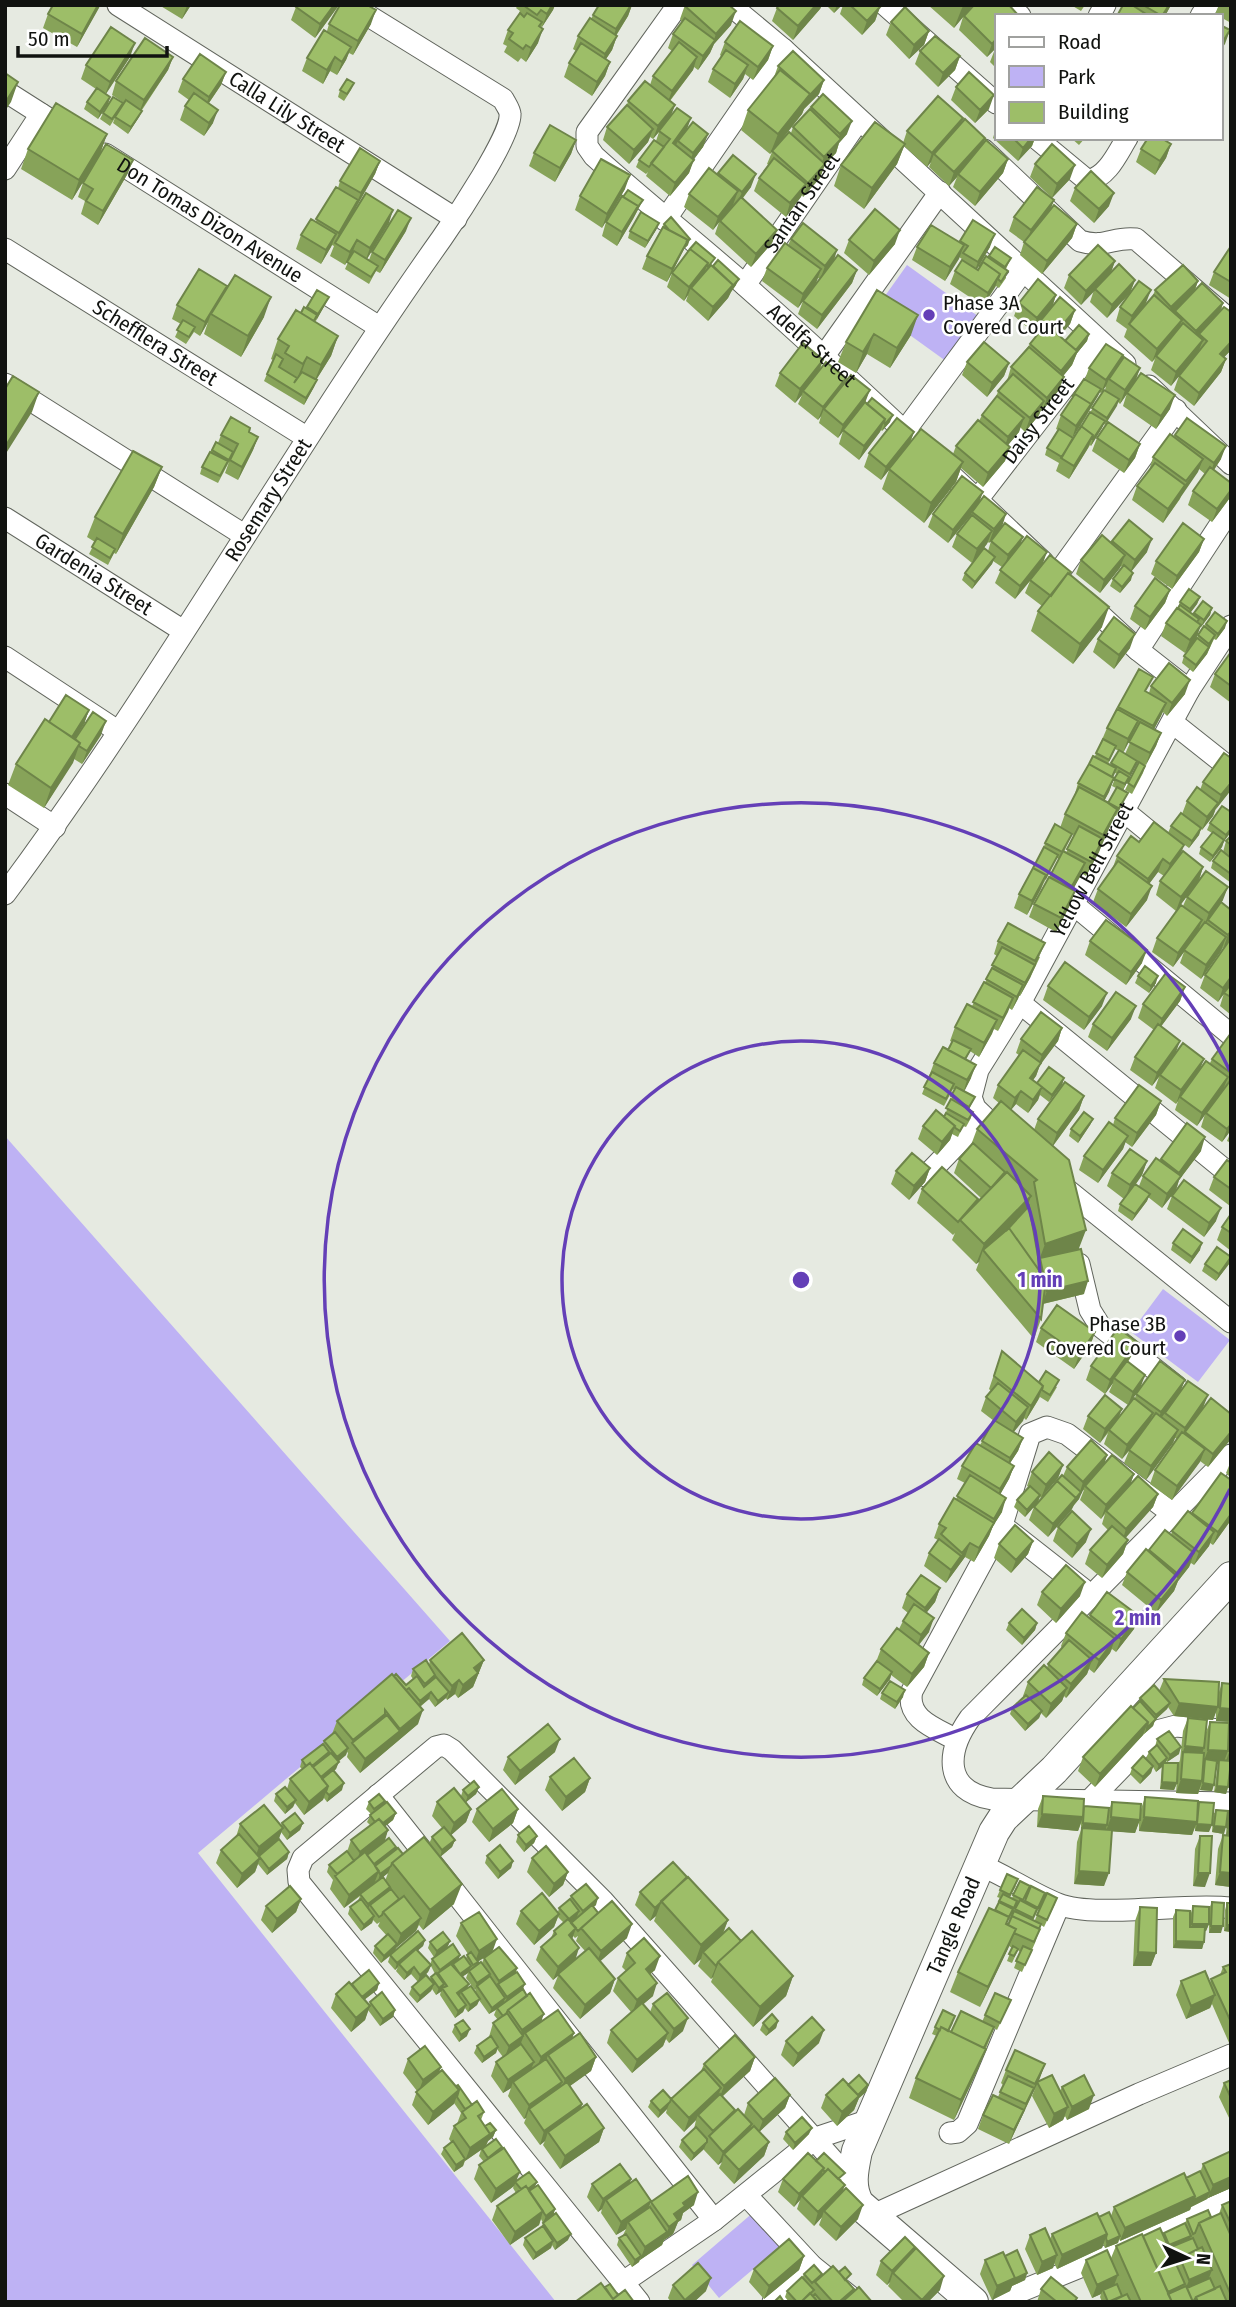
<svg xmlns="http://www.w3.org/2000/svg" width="1236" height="2307" font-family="'Fira Sans Condensed',sans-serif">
<rect width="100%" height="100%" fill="#e6eae1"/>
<path fill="#beb2f4" d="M907 265 982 319 950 364 875 310Z
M5 1136 450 1641 198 1853 556 2302H5Z
M1163 1289 1230 1340 1198 1382 1131 1332Z
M755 2211 783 2244 719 2298 692 2265Z"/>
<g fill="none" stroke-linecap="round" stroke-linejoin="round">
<defs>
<g id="street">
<path id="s1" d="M118 5 456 219"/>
<path id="s2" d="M678 5 587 132V146L594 156C644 201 697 243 747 287 848 376 945 470 1043 562"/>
<path d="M730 5 783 49 1125 364"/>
<path d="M885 5 996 103"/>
<path d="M1009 5 1020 16"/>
<path d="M1099 16 1105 5"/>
<path d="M1201 16 1208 5"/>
<path d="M5 91 71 133"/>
<path d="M1036 138 1088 181C1108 176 1117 154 1127 138"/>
<path d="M984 150 1080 241C1106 249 1113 236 1136 239L1231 321"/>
<path id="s3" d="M105 154 379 327"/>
<path d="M5 169 41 114"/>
<path d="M665 220 783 49"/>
<path id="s4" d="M5 249 306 437"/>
<path id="s5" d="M745 285 858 121"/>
<path d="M824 356 940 192"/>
<path d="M5 384 244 535"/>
<path d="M1149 386 1231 464"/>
<path d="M904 432 1023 271"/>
<path id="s6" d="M977 500 1099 342"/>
<path id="s7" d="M5 518 182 630"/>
<path d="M1057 575 1176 410"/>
<path d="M1085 601 1138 650 1189 690"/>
<path d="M1138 650 1231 508"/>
<path d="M5 657 116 730"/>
<path d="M1173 723 1231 769"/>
<path d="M5 794 55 827"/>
<path d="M1125 812 1169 848"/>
<path id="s8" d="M5 894C162 683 290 452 442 238 456 218 512 135 510 114 510 110 505 103 503 99L351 5"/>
<path d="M1073 904 1231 1035"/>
<path d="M1020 1003 1231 1175"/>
<path id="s9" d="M1005 1137 975 1108 971 1097 978 1070 1020 1003 1189 690 1231 626"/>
<path d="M926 1176 982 1118"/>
<path d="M1056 1181 1231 1322"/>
<path d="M1079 1264 1090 1310 1100 1326 1176 1386"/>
<path d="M1231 1455 970 1718C946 1752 943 1791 992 1799L1231 1803"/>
<path d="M1009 1531 1083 1589"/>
<path d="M957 1740C937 1729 905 1719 912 1691L1002 1525 1030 1434 1047 1427 1067 1434 1173 1514"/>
<path d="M378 1795 714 2220"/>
<path d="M1089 1801 1157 1731 1176 1726 1231 1731"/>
<path d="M980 1865C1007 1876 1032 1894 1058 1904 1096 1919 1185 1902 1231 1908"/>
<path d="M950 2133 958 2132 967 2124 1059 1905"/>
<path d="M747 2196 812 2266 857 2302"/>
<path d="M871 2216 1139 2094 1231 2055"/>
<path d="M622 2283 714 2220 816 2138 870 2120"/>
<path d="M1004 2298 1102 2258 1231 2199"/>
<path d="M639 2302 299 1882 298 1870 303 1858 436 1747 444 1745 452 1750 603 1901 852 2182"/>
<path d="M773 2302 812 2266"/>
</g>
<g id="secondary">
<path id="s10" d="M973 2302 859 2204C849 2187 853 2170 857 2151L994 1832 1003 1818 1054 1770 1231 1577"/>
</g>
</defs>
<use href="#street" stroke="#61655d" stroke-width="23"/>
<use href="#secondary" stroke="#61655d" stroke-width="32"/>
<use href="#street" stroke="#fff" stroke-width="21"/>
<use href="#secondary" stroke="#fff" stroke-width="30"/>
</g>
<path fill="#87a359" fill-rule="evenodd" d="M53 5H100L77 47 43 28 48 14Z
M159 5H191L182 19Z
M339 5 315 38 291 20 296 7Z
M518 5H555L553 10 542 27 540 26 538 43 526 62 521 58 518 62 504 52 507 46 503 44 508 30 518 16 520 11 516 8Z
M632 5 628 16 616 36H617L612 50 606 59 610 62 605 76 592 96 564 77 569 63 576 51 573 49 578 36 591 19 593 15Z
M685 5 731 25 714 44 710 53 698 70 694 67 693 70 670 101 675 105 671 115 687 129 708 134 703 147 693 160 689 173 670 196 646 176 648 172 646 174 636 167 639 160 656 141 659 132 653 139 650 137 648 142 629 164 603 140 607 127 627 105 628 101 650 85 653 76 672 51 668 48 673 34 682 22 680 19Z
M779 5H822L820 9 793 40 772 21 777 8Z
M826 5H842L834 13Z
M843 5H878L880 7 875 21 862 35 840 14Z
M928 5H973L967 13 996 16V68L990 62 995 49 987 57 959 30 963 17 954 28Z
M1071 5H1085L1081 11Z
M1123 5H1171L1165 16H1117Z
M1219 5H1231V23L1215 14Z
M891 22 929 31 924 45 909 59 886 35Z
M329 24H371L353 55 349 53 346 60 337 75 330 71 323 84 302 71 307 58 327 31Z
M725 42 773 46 768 60 753 80 745 74 743 79 730 98 708 82 713 69 721 56 720 55Z
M920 51 960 56 955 70 938 87 915 64Z
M130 57 106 94 110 97 108 104 98 119 84 109 87 102 96 89 81 79 86 65Z
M173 57 168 70 142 110 139 117 128 134 113 123 115 118 110 126 100 119 103 113 121 109 124 103 112 95 116 81Z
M778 66 824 80 819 94 804 109 802 114 779 143 791 133 793 127 810 110 811 107 847 134 839 143 836 153 825 164 820 178 803 197 802 195 786 217 754 191 759 178 769 165 767 164 772 152 770 154 741 130 748 110 774 77Z
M226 72 221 85 209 103 213 123 204 136 180 120 185 106 189 100 178 92 183 79Z
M354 83 351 90 344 101 338 97 340 90Z
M956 87 989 109 975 123 951 100Z
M960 125 985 138 983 144 1008 159 1003 173 975 206 953 187 957 177 949 186 929 167 931 162 927 167 904 146 897 164 864 209 834 186 841 165 903 143 907 131Z
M996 128V138H1035L1032 146 1018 161 993 138Z
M107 134 100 154 72 200 21 169 28 149Z
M1071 138H1085L1079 145Z
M576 140 571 154 555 182 529 166 534 153Z
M1171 144 1166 158 1155 175 1136 162 1141 149Z
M380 161 375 174 357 205 354 213 389 223 367 259 369 260 372 252 406 231 380 273 376 271 369 284 345 269 352 254 345 265 330 256 334 246 332 245 321 264 296 249 301 235 316 221 338 188 340 181Z
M1035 164 1070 179 1052 198 1030 177Z
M128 173 98 225 81 214 85 201 78 197 83 183Z
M718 173 751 187 743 198 777 230 772 243 751 267 715 234 719 222 713 230 684 207 689 194 718 175Z
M1075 188 1109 206 1094 223 1070 201Z
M625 189 602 228 575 210 580 196Z
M643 200 633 219 617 246 602 236 606 222Z
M1054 200 1050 211 1077 224 1072 238 1042 274 1020 255 1024 242 1009 231 1014 217Z
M659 223 656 230 645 248 628 238 630 231Z
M664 224 688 245 684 249 672 273 688 252 712 266 736 285 731 292 728 298 708 321 686 301 688 295 684 301 667 287 672 273 667 282 642 269 647 256Z
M791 239 834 260 857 270 852 283 817 329 798 314 803 301 820 279 818 278 816 283 798 308 762 281 767 268 788 245Z
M849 240 895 244 869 275 844 253Z
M960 241 990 247 976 270H978L989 258 995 247 1011 258 1006 269V278L999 288 996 286 983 306 950 284 955 271 962 259 959 257 945 281 912 260 917 247 959 243Z
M1231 246V299L1209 285 1214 272Z
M1115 261 1111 272 1135 280 1130 293 1146 303 1142 308 1153 296 1155 290 1198 281 1195 290 1223 303 1221 311 1231 312V350L1224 357 1226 359 1221 372 1194 406 1174 390 1179 376 1188 364 1171 386 1151 370 1155 359 1152 362 1124 337 1127 329 1116 321 1120 307 1130 293 1107 318 1090 302 1094 290 1081 305 1064 288 1069 275Z
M317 290 326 303 315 322 338 336 331 356 316 380 314 387 304 405 264 381 273 360 271 359 278 339 301 313 306 309Z
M877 290 911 335 890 368 867 354 856 373 838 362 846 342Z
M225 291 264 317 241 357 204 334 208 322 200 336 194 332 186 344 175 337 181 324 172 319 177 305Z
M1056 295 1052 307 1075 310 1070 324 1060 336 1065 341 1089 334 1087 341 1077 353 1072 365 1063 376 1059 390 1042 411 1041 410 1039 415 1025 432 1020 427 1019 432 1008 445 1005 461 983 487 961 468 956 482 924 523 882 489 889 470 881 480 864 467 869 453 914 432 910 443 953 454 956 446 979 421 982 415 996 398 998 391 1007 381 1011 367 1038 335 1036 333 1041 321 1032 331 1014 316 1019 303Z
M1123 355 1120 362 1140 368 1135 382 1120 404 1118 402 1105 425 1104 424 1091 446 1090 445 1069 479 1056 471 1059 463 1045 455 1047 448 1058 430 1056 429 1061 415 1085 379 1089 368ZM1106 386 1105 390 1073 438H1072L1086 417 1099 392 1101 393Z
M823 360 820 370 843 385 890 422 882 431 881 430 859 460 839 444 843 431 838 438 819 423 821 416 818 420 798 404 802 395 795 403 775 386 780 373Z
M967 362 1009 363 1004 376 987 397 962 375Z
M1127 393 1170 409 1156 429 1123 406Z
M249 432 258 437 253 450 238 480 225 473 229 462 218 483 200 474 202 467 216 442 218 443 221 435Z
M1175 435 1221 459 1214 470 1231 483V494L1229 499 1212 522 1188 505 1193 491 1205 474 1199 469 1181 495 1180 499 1163 523 1132 500 1137 486 1149 471 1153 457 1174 437Z
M1097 438 1140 444 1135 458 1124 473 1092 451Z
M162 467 154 487 116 554 114 553 108 565 89 554 95 542 87 537 95 517Z
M979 502 1002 527 989 543 988 542 972 563 952 547 957 534 971 515 948 543 928 527 933 514Z
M1023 537 1020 544 1043 563 1071 572 1070 575 1102 627 1073 664 1031 631 1038 611 1042 606 1025 593 1030 581 1015 599 995 583 1002 567 993 561 992 564 972 589 962 580 965 573 988 551 991 541Z
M1204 539 1199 552 1172 589 1151 574 1156 561Z
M1112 541 1147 552 1131 572V580L1120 593 1110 586 1113 579 1122 567 1121 566 1100 593 1076 574 1081 560 1111 543Z
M1170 590 1165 603 1145 630 1130 619 1135 606Z
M1200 597 1197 604 1190 613 1193 615 1194 613 1212 608 1210 615 1201 627 1200 626 1196 639 1185 653 1161 636 1166 623 1178 607 1180 602Z
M1206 624 1225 628 1216 640 1214 639 1207 654 1193 672 1182 663 1184 656Z
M1098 639 1130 648 1114 669 1093 652Z
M1231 652V703L1210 687 1215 674Z
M1151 686 1185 694 1167 716 1163 712 1154 729 1161 733 1156 746 1145 766 1143 773 1132 794 1125 790 1138 763 1137 762 1123 790 1125 799 1116 816H1115L1103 839 1099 852 1086 876 1081 873 1073 890 1075 891 1070 905 1056 932 1029 917 1034 904 1059 859 1057 858 1027 915 1014 908 1019 894 1043 850 1045 843 1060 828 1065 814 1074 797 1078 783 1095 756 1107 728 1118 707 1147 692 1149 693ZM1134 731 1135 732 1125 754 1119 750 1111 765 1108 764 1115 749 1123 753ZM1115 773 1117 774 1112 786 1116 788 1108 803 1104 801 1109 792 1114 778 1113 777ZM1072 834 1074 835 1066 853 1064 852Z
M89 710 84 724 75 739 101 735 82 764 74 759 44 808 8 785 16 764 49 722Z
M1231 758V790L1216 809V808L1213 816 1202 830 1201 829 1199 835 1189 848 1168 833 1171 826 1182 814 1187 801 1200 790 1203 782Z
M1231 812V832L1224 841 1222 847 1210 862 1199 854 1201 847 1212 833 1207 830 1210 823Z
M1231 836V883L1211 868 1213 861 1223 852 1226 841Z
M1139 842 1181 853 1203 867 1199 880 1176 911 1156 895 1160 881 1164 876 1158 872 1149 884 1147 900 1126 927 1093 902 1098 889 1112 870 1117 856Z
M1187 897 1223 900 1221 903 1231 910V984L1218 1002 1200 988 1205 975 1229 941 1230 938 1201 979 1180 963 1184 952 1173 967 1152 952 1157 938 1183 906Z
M998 941 1040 957 1030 978 1020 996H1019L1012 1010 1009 1008 998 1031 994 1029 979 1057 970 1051 966 1060 971 1078 964 1091 975 1097 969 1109 971 1118 966 1127 963 1126 958 1137 952 1134 950 1140 937 1155 918 1139 923 1126 944 1117 955 1090 953 1089 944 1106 922 1094 934 1063 948 1050 952 1042 950 1041 955 1027 972 1006 985 983 997 956 994 954Z
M1090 941 1142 963 1126 985 1085 955Z
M1138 976 1156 983 1149 993 1135 983Z
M1231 984V1015L1220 1006 1224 993Z
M1048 986 1102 1006 1084 1030 1043 1000Z
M1185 987 1180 1001 1161 1026 1176 1053 1201 1068 1210 1063 1212 1059 1231 1033V1130L1222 1142 1201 1127 1205 1114 1197 1126 1175 1110 1178 1101 1176 1104 1155 1088 1159 1077 1152 1086 1130 1070 1135 1057 1154 1030 1138 1018 1143 1004Z
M1131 1019 1107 1051 1088 1037 1093 1024Z
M1062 1028 1058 1041 1040 1065 1036 1076 1033 1080 1037 1083 1064 1078 1062 1085 1049 1102 1040 1095 1038 1100 1028 1113 1016 1104 1011 1110 1034 1130 1038 1119 1084 1096 1079 1110 1053 1146 1079 1249 1084 1294 1043 1304 1041 1319 1034 1339 976 1270 979 1262 976 1264 952 1240 955 1233 953 1235 917 1203 922 1189 976 1203 981 1198 954 1173 959 1159 971 1145 977 1129 999 1103 993 1098 998 1085 1019 1055 1016 1053 1021 1039Z
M1161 1101 1156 1115 1132 1147 1125 1142 1123 1149 1098 1183 1079 1170 1084 1156 1113 1125 1115 1118Z
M1093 1119 1090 1125 1078 1143 1069 1136 1071 1129Z
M1231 1131V1143L1227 1141Z
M1201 1151 1179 1180 1176 1190 1162 1208 1148 1197 1147 1201 1132 1221 1118 1211 1120 1204 1124 1199 1107 1186 1112 1173 1147 1161 1142 1175 1136 1184 1139 1186 1143 1176 1160 1161 1161 1159Z
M1231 1163 1230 1206 1209 1190 1214 1177Z
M930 1168 925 1182 909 1200 891 1184 896 1171Z
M1172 1196 1216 1221 1204 1237 1167 1209Z
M1231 1214V1251L1217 1240 1222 1227Z
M1173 1243 1200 1250 1190 1264 1171 1250Z
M1231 1258 1229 1264 1216 1281 1202 1271 1205 1264Z
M1041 1328 1095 1332 1090 1346 1074 1369 1036 1342Z
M1137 1342 1132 1355 1128 1362 1140 1388 1181 1390 1203 1408 1231 1414V1439L1208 1467 1200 1461 1172 1500 1150 1484 1155 1470 1177 1439 1175 1438 1173 1443 1146 1480 1124 1463 1129 1451 1122 1459 1104 1444 1108 1433 1100 1443 1083 1429 1088 1416 1118 1418 1135 1398 1136 1394 1128 1405 1109 1392 1113 1383 1105 1394 1086 1380 1091 1366Z
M1002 1351 1039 1382 1057 1387 1048 1402 1040 1397 1026 1420 1024 1418 1014 1432 1023 1438 1018 1451 1010 1463 1014 1466 1009 1479 1000 1494 1002 1512 993 1526 989 1536 974 1562 965 1557 946 1583 924 1566 929 1553 938 1540 934 1538 939 1524 956 1499 965 1483 957 1479 962 1466 980 1445 994 1421 981 1411 986 1397 991 1391 989 1389Z
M1107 1455 1104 1465 1134 1474 1130 1485 1158 1494 1153 1507 1125 1538 1128 1540 1123 1554 1102 1578 1085 1564 1090 1550 1108 1530 1102 1524 1105 1514 1101 1519 1080 1500 1084 1490 1081 1492 1079 1499 1048 1537 1029 1520 1034 1507 1025 1517 1014 1507 1017 1500 1029 1487 1027 1486 1032 1472 1063 1465 1058 1478 1041 1498 1040 1497 1038 1502 1063 1476 1067 1467Z
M1231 1461V1478L1226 1473Z
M1231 1480V1520L1213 1545 1210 1543 1209 1546 1194 1565 1191 1563 1189 1567 1178 1581 1174 1591 1156 1613 1122 1585 1127 1572 1149 1550 1171 1535 1172 1531Z
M1058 1527 1086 1542 1072 1558 1053 1541Z
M1033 1541 1028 1554 1011 1573 994 1558 999 1544Z
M940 1588 935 1602 926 1613 929 1632 919 1645 929 1653 924 1667 907 1687 891 1675 890 1679 877 1696 862 1685 864 1678 876 1662 881 1649 899 1629 903 1621 908 1613 902 1608 907 1594Z
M1042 1592 1080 1596 1056 1623 1037 1605Z
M1090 1615 1134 1629 1116 1652 1112 1649 1110 1653 1094 1673 1089 1669 1087 1674 1066 1698 1064 1696 1062 1701 1046 1718 1041 1713 1039 1718 1025 1731 1010 1714 1012 1708 1024 1697 1023 1696 1028 1682 1047 1668 1048 1664 1062 1648 1061 1646 1066 1633 1089 1618Z
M1009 1623H1037L1035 1630 1022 1645 1006 1630Z
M430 1660H484L473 1687 458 1698 455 1694 447 1700 446 1698 435 1707 429 1699 420 1707 418 1724 360 1773 347 1757 348 1753 347 1752 346 1755 338 1762 336 1769 334 1771 342 1790 327 1802 324 1798 304 1815 295 1803 293 1807 285 1814 274 1801 276 1794 287 1789 290 1779 302 1769 300 1767 302 1760 323 1744 324 1741 332 1734 337 1721 406 1685 413 1679 411 1676 413 1669 429 1665Z
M1164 1679 1219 1692 1222 1683 1231 1684V1722L1216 1721V1711L1213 1720 1174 1716 1168 1707 1167 1709 1155 1720 1153 1726 1144 1734 1095 1787 1078 1771 1083 1757 1139 1702 1140 1698 1159 1691Z
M882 1693 903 1697 895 1709 880 1699Z
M1188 1718 1206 1732 1210 1722 1229 1736 1231 1730V1761L1228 1787 1226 1794 1214 1792 1218 1764H1216L1212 1791 1200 1790 1201 1786 1198 1794 1176 1793 1178 1765 1180 1760 1183 1731Z
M1157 1739 1179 1754 1167 1762 1166 1761 1165 1763 1177 1783 1174 1790 1160 1789 1162 1767 1156 1772 1153 1767 1151 1773 1140 1784 1130 1774 1132 1768 1149 1762 1146 1758 1149 1752 1155 1747Z
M555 1752 515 1785 503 1770 508 1757Z
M550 1777 590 1778 585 1792 562 1811 545 1790Z
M479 1787 476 1794 466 1802 471 1809 466 1822 451 1835 455 1840 452 1847 440 1857 454 1904 423 1930 419 1925 416 1931 396 1948 395 1950 425 1940 423 1946 417 1951 430 1965 432 1959 434 1957 428 1948 430 1942 450 1941 447 1948 459 1960 466 1958 468 1954 456 1936 461 1923 492 1952 517 1968 516 1972 523 1990 542 2021 574 2033 572 2039 596 2057 591 2071 570 2086 582 2104 581 2109 604 2128 599 2142 560 2169 543 2145 545 2141 540 2145 524 2123 526 2118 524 2119 508 2096 511 2088 503 2093 491 2076 496 2062 503 2057 497 2049 496 2053 482 2063 474 2053 477 2046 489 2037 493 2023 498 2020 494 2015 496 2010 489 2014 479 2000 477 2005 468 2012 465 2008 463 2012 455 2018 440 1995 441 1991 436 1995 432 1989 431 1991 417 2003 409 1994 412 1987 430 1979 431 1977 435 1974 431 1966 428 1972 418 1982 411 1974 404 1980 396 1971 398 1967 395 1970 388 1962 390 1956 381 1963 373 1953 375 1946 387 1936 378 1926 380 1922 377 1924 373 1920 372 1923 361 1931 348 1914 350 1907 358 1901 360 1896 344 1908 330 1889 333 1880 327 1872 329 1865 347 1852 351 1840 370 1825 367 1822 371 1814 366 1809 369 1802 384 1804 396 1813 393 1820 385 1826 388 1830 384 1841 396 1847 394 1852 403 1854 429 1844 432 1837 442 1828 432 1816 437 1802 461 1796 463 1790ZM388 1873 385 1881 383 1877ZM486 1956 484 1958 482 1963 476 1966 477 1962ZM468 1973 466 1978 475 1990 476 1989 475 1992 467 1988 462 1977Z
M1043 1796 1108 1813 1112 1802 1141 1809 1145 1797 1198 1801 1209 1832 1195 1831V1826L1192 1835 1139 1831V1821L1135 1833 1112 1831 1104 1886 1074 1884 1077 1842 1081 1830V1823L1078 1831 1037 1827 1038 1809Z
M477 1809H518L513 1823 489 1842 472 1822Z
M1216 1810 1224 1834 1212 1832 1213 1816Z
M1230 1810H1231V1835H1226L1227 1817Z
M282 1823H303L300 1830 287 1840 281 1832 278 1840 289 1852 287 1859 267 1875 258 1864 255 1872 237 1888 216 1863 221 1850 236 1837 240 1824 281 1825Z
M518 1835 537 1836 534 1843 524 1852 516 1842Z
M1223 1835 1231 1887 1215 1885 1218 1849Z
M1200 1836 1205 1887 1193 1886 1195 1849Z
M487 1856 513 1861 511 1868 498 1879 485 1863Z
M532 1858 568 1872 563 1885 549 1897 527 1872Z
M1020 1881 1030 1886 1023 1902H1024L1031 1886 1043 1900 1033 1920H1035L1037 1915 1055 1904 1044 1927 1041 1925 1035 1943 1022 1972 1014 1968 1020 1952 1018 1950 1012 1963 1007 1961 1012 1948 1009 1946 980 2007 950 1992 958 1972 999 1902 1000 1898 997 1897 1000 1890 1016 1886 1010 1897 1012 1898ZM1016 1905H1017L1008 1925 1006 1924Z
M640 1892 728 1920 723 1934 741 1941 793 1976 786 1996 753 2027 711 1982 713 1977 711 1979 698 1966 701 1959 694 1965 654 1921 656 1916 650 1921 635 1905Z
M571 1896 596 1905 593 1907 598 1913 627 1938 600 1961 615 1979 610 1993 580 2019 553 1988 558 1976 553 1980 536 1960 541 1947 551 1938 554 1931 564 1923 558 1917 554 1927 534 1945 516 1924 521 1911 558 1912 559 1908 570 1899ZM573 1936 575 1938 578 1936 576 1941 585 1951 575 1960 572 1939Z
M301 1899 296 1912 272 1933 261 1920 266 1906Z
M1212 1902 1221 1933H1209V1909Z
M1227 1903H1231V1932L1224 1931 1225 1910Z
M1193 1906 1209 1924 1206 1931H1204V1942L1202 1949 1173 1948V1917L1176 1910 1191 1913Z
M1140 1907 1156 1953 1151 1966H1133L1135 1921Z
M627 1953 655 1970 650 1974 653 1996 643 2004 650 2012 653 2004 683 2031 669 2043 666 2039 663 2046 632 2073 607 2043 611 2030 631 2012 613 1991 618 1978 626 1971 622 1967Z
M1231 1964V2044L1230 2045 1212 2004 1210 2008 1186 2019 1176 1995 1181 1981 1210 1983 1211 1979 1220 1975 1223 1967Z
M379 1983 377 1990 364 2000 369 2005 370 2002 395 2010 393 2017 380 2026 368 2010 365 2020 351 2032 331 2008 336 1994 352 1984Z
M1011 2000 997 2030 994 2028 978 2069 954 2120 909 2098 916 2078 937 2036 932 2034 935 2027 953 2023 949 2031 951 2032 982 2022 985 2015Z
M778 2021 776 2028 766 2036 760 2030 763 2023Z
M455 2025 467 2036 459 2042 452 2032Z
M786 2041 819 2043 793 2067 781 2055Z
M755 2057 750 2071 722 2097 735 2110 733 2113 744 2115 748 2103 790 2095 785 2108 759 2132 769 2142 764 2156 734 2184 719 2168 722 2162 718 2165 704 2150V2149L691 2161 679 2147 682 2140 694 2129 696 2120 684 2132 666 2113 667 2109 658 2118 648 2107 651 2101 671 2099 701 2071 704 2064Z
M408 2059 441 2067 438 2074 472 2105 484 2112 481 2120 485 2126 496 2130 493 2137 488 2141 486 2146 502 2147 501 2150 517 2180 535 2187 555 2209 553 2216 568 2240 555 2250 552 2245 551 2248 533 2260 523 2245 525 2238 542 2226 543 2223 541 2219 539 2225 510 2245 492 2220 497 2206 516 2193 513 2188 514 2186 491 2203 474 2179 479 2165 484 2162 479 2156 481 2150 465 2161 463 2166 454 2172 441 2154 444 2148 451 2142 449 2139 454 2126 457 2124 461 2113 454 2103 428 2125 412 2105 417 2091 403 2073Z
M1045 2064 1038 2082 1060 2091 1062 2087 1089 2109 1067 2120 1065 2116 1063 2120 1049 2128 1032 2096 1036 2086 1009 2144 978 2129 983 2115 998 2097 1003 2085 1001 2083 1006 2070Z
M1231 2080V2122L1219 2097 1224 2083Z
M848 2085H868L866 2092 859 2098 854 2110 837 2126 821 2108 826 2095Z
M786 2132 809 2134 793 2150 783 2139Z
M1231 2151V2188L1208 2198 1207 2199 1191 2207 1190 2210 1120 2241 1119 2239 1118 2243 1105 2248 1103 2244 1102 2248 1057 2269 1054 2263 1053 2268 1037 2275 1025 2249 1030 2235 1050 2239 1052 2234 1099 2217 1111 2216 1114 2207 1200 2173 1203 2164Z
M816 2161 842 2180 841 2181 842 2192 858 2219 836 2241 819 2225 822 2217 814 2226 797 2209 800 2200 794 2207 778 2192 783 2179Z
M631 2179 630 2183 651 2201 649 2208 651 2202 694 2205 683 2213 681 2220 678 2222 673 2234 664 2240 662 2245 640 2260V2259L639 2262 632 2267 617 2245 619 2238 623 2235 626 2229 616 2235 601 2213 602 2209 598 2212 587 2197 592 2184Z
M1231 2201V2302H1102L1100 2297 1101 2294 1092 2298 1081 2273 1086 2260 1111 2258 1116 2246 1143 2236 1163 2234 1164 2233 1185 2223 1187 2219 1211 2217 1219 2214 1222 2205Z
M915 2247 914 2251 940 2290 928 2302H904L888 2286 890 2282 887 2285 876 2275 881 2261Z
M804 2256 799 2270 764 2299 749 2282 754 2269Z
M1005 2256 1027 2273 1025 2280 1012 2286 1010 2291 992 2300 980 2274 985 2260Z
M804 2274H822L849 2281 848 2282 853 2292 872 2302H789L785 2297 787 2291 802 2278Z
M673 2285 706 2291 694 2302H671L668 2298Z
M1041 2289 1076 2302H1037Z"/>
<path fill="#6e8549" d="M98 5H100L99 8 77 47 82 34Z
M187 5H191L182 19 187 6Z
M334 5H339L315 38 320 24Z
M552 5H555L553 10 542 27 547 14Z
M632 5 628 16 611 43 616 29Z
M816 5H822L820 9 793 40 798 26Z
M837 5H842L834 13Z
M964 5H973L954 28 962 8Z
M1169 5H1171L1165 16H1162Z
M880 7 875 21 862 35 867 21Z
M376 10 371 24 353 55 358 41Z
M736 11 731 25 714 44 710 53 698 70 703 56 712 45 716 34Z
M543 29 538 43 526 62 531 48Z
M1230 30 1225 44 1220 51V46Z
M929 31 924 45 909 59 914 45Z
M617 36 612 50 600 68 605 54Z
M996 39V48L987 57 992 44Z
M135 43 130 57 105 95 110 82Z
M773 46 768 60 753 80 758 67Z
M351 47 346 60 337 75 342 62Z
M960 56 955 70 938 87 943 73Z
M173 57 168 70 139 113 144 100Z
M335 57 330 71 323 84 327 70Z
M697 57 693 70 667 104 672 91Z
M610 62 605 76 592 96 597 82Z
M748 65 743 79 730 98 735 84Z
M226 72 221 85 204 110 209 97Z
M824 80 819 94 804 109 809 96Z
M18 82 11 102 5 111V103Z
M810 94 802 114 770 154 778 134Z
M994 95 989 109 975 123 980 110Z
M110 97 108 104 98 119 100 112Z
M675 105 670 118 653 139 658 126Z
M218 110 213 123 204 136 209 123Z
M142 111 139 117 128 134 131 127Z
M691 118 686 132 678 141 676 145 673 143Z
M963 118 958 131 934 154 931 162 927 167 932 153Z
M852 121 847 134 839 143 836 153 819 170 824 157 836 144 840 134Z
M653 129 648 142 629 164 634 150Z
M107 134 100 154 72 200 79 180Z
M708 134 703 147 688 166 693 153Z
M985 138 980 151 958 174 957 177 949 186 954 172Z
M1031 138H1035L1032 146 1018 161 1023 148Z
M576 140 571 154 555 182 560 168Z
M905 144 897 164 864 209 872 188Z
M1171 144 1166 158 1155 175 1160 161Z
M1008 159 1003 173 975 206 980 192Z
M133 160 128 173 98 225 103 211Z
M694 160 689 173 670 196 675 183Z
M380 161 375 174 336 243 339 233 357 202 361 193Z
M825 164 820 178 803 197 808 183Z
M1075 165 1070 179 1052 198 1057 184Z
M756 174 751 187 737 205 742 192Z
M630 175 625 189 602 228 607 214Z
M806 184 801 197 786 217 790 203Z
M738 191 733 205 713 230 718 217Z
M1114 193 1109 206 1094 223 1099 209Z
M643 200 633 219 617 246 622 232Z
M1054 200 1049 213 1026 243 1031 230Z
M393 210 389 223 365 262 370 248Z
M411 218 406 231 380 273 385 260Z
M659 223 656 230 645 248 648 241Z
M1077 224 1072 238 1042 274 1047 261Z
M777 230 772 243 751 267 756 254Z
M900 230 895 244 869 275 874 261Z
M336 234 331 247 321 264 326 250Z
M995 234 990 247 973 276 978 262Z
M690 239 688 245 684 249 667 282 672 269 683 245Z
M357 240 352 254 345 265 350 252Z
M964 245 959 259 945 281 950 267Z
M837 250 833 264 820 280 825 266Z
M1115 261 1110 275 1081 305 1086 291Z
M708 263 703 276 691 288 688 295 684 301 689 287Z
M821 269 816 283 798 308 803 294Z
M857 270 852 283 817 329 822 315Z
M1000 274 995 287 983 306 988 293Z
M739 279 736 285 731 292 728 298 708 321 713 307Z
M1135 280 1130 293 1107 318 1112 305Z
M1198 281 1193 295 1166 320 1171 307Z
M227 286 222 299 211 314 208 322 200 336 205 322Z
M1151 290 1146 303 1130 325 1129 324 1132 316Z
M1056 295 1052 308 1032 331 1037 318Z
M271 297 264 317 241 357 248 336Z
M329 297 326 303 316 321 318 314Z
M1223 303 1218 317 1199 334 1198 337 1191 345 1196 331Z
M1075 310 1070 324 1051 346 1056 333Z
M918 315 911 335 890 368 897 348Z
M1182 320 1177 334 1156 356 1152 362 1157 349Z
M874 334 867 354 856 373 863 352Z
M1089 334 1087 341 1077 353 1072 365 1056 385 1061 371 1075 351Z
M338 336 331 356 313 385 321 365Z
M1203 340 1198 353 1171 386 1176 372Z
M1231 342V350L1215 367 1220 354Z
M1123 355 1118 369 1109 379 1106 386 1101 393 1106 380Z
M307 357 300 377 295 384 303 364Z
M1226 359 1221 372 1194 406 1199 393Z
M823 360 818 373 803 391 802 395 795 403 800 389Z
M1009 363 1004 376 987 397 992 383Z
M1140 368 1135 382 1120 404 1125 390Z
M1064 377 1059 390 1042 411 1047 398Z
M846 378 841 391 824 409 821 416 818 420 823 407Z
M317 380 314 387 304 405 306 398Z
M1101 389 1098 396 1072 439 1076 426Z
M870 390 865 403 838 438 843 425Z
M39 392 32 412 5 455V447Z
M1175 395 1170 409 1156 429 1161 416Z
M1119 399 1117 406 1105 425 1107 418Z
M1044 401 1039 415 1025 432 1030 418Z
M893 415 890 422 882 431 885 424Z
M1024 418 1019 432 1003 451 1008 437Z
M885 419 880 432 859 460 864 446Z
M1105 421 1102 428 1091 446 1093 439Z
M914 432 909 445 881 480 886 467Z
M1093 435 1088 448 1069 479 1074 466Z
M258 437 253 450 238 480 242 467Z
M1140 444 1135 458 1124 473 1129 460Z
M1226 446 1221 459 1209 477 1214 463Z
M1010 447 1005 461 983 487 988 473Z
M1203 459 1198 472 1163 523 1168 509Z
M963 462 956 482 924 523 931 503Z
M162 467 154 487 116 554 123 534Z
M1231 490 1229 499 1212 522 1217 509Z
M983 492 978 506 972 512 971 515 948 543 953 530Z
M1006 514 1002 527 989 543 994 529Z
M992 531 987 544 972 563 977 549Z
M1023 537 1018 550 1004 569 1008 555Z
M1152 539 1147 552 1130 573 1135 560Z
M1204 539 1199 552 1172 589 1177 576Z
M1047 552 1042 566 1015 599 1020 586Z
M1125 555 1120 568 1100 593 1104 580Z
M995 557 992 564 972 589 975 582Z
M1133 573 1131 580 1120 593 1122 587Z
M1170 590 1165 603 1145 630 1150 617Z
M1200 597 1197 604 1188 616 1190 609Z
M1109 607 1102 627 1073 664 1080 644Z
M1212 608 1210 615 1201 627 1204 620Z
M1227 621 1225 628 1216 640 1218 634Z
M1201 625 1196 639 1185 653 1190 640Z
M1135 634 1130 648 1114 669 1119 655Z
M1215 635 1207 654 1193 672 1196 665 1207 649 1209 644Z
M1190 680 1185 694 1167 716 1172 703Z
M1166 703 1161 716 1149 739 1153 726Z
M89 710 84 724 65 754 69 740Z
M106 721 101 735 82 764 87 751Z
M1138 721 1133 734 1123 753 1128 739Z
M1161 733 1156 746 1145 767 1150 753Z
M80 743 73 763 44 808 51 788Z
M1114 778 1109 792 1099 811 1104 797Z
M1231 783V790L1216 809 1221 795Z
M1218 803 1213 816 1202 830 1207 817Z
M1118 808 1099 852 1086 876 1103 835Z
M1201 828 1199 835 1189 848 1192 841Z
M1231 829V832L1224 841 1222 847 1210 862 1213 856 1224 840 1226 835Z
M1184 845 1179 859 1165 877 1170 864Z
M1163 859 1158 872 1143 892 1148 879Z
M1085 863 1080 877 1067 900 1072 886Z
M1203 867 1199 880 1176 911 1181 897Z
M1046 875 1041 889 1027 915 1032 901Z
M1152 886 1147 900 1126 927 1131 914Z
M1228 887 1223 900 1204 926 1209 913Z
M1075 891 1070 905 1056 932 1061 918Z
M1202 920 1197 934 1173 967 1178 953Z
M1231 931V938L1223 949 1228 935Z
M1226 937 1221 951 1201 979 1206 965Z
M1045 943 1030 978 1020 996 1025 983Z
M1147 950 1142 963 1126 985 1131 972Z
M1158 976 1156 983 1149 993 1151 986Z
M1231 977V984L1218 1002 1223 988Z
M1023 985 1018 999 1012 1010 1017 997Z
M1185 987 1180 1001 1157 1032 1162 1019Z
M1107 993 1102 1006 1084 1030 1089 1017Z
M1013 998 1008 1012 998 1031 1003 1018Z
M1136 1006 1131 1019 1107 1051 1112 1038Z
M997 1020 992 1034 979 1057 984 1043Z
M1062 1028 1058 1041 1040 1065 1036 1076 1025 1091 1030 1078 1038 1066 1042 1055Z
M1180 1041 1175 1055 1152 1086 1157 1073Z
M1204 1059 1199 1072 1180 1097 1176 1104 1181 1090Z
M976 1065 971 1078 963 1094 967 1080Z
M1228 1077 1223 1090 1197 1126 1202 1113Z
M1064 1078 1062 1085 1049 1102 1052 1095Z
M1042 1087 1038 1100 1028 1113 1033 1100Z
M1021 1091 1016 1104 1010 1111 1015 1098Z
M1084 1096 1079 1110 1052 1147 1057 1133Z
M1161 1101 1156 1115 1132 1147 1137 1133Z
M1093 1119 1090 1125 1078 1143 1080 1136Z
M1231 1124V1130L1222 1142 1227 1129Z
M955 1126 950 1140 937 1155 942 1142Z
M1128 1136 1123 1149 1098 1183 1103 1170Z
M1205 1137 1201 1151 1179 1180 1176 1190 1162 1208 1167 1194 1176 1182 1179 1173Z
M1147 1161 1142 1175 1125 1199 1130 1185Z
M930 1168 925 1182 909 1200 914 1186Z
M1150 1194 1147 1201 1132 1221 1135 1214Z
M1031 1196 1024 1216 983 1250 979 1262 976 1264 984 1244Z
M1221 1208 1216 1221 1204 1237 1209 1223Z
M1086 1230 1076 1256 1040 1258 1035 1271 1045 1244Z
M1202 1243 1200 1250 1190 1264 1192 1257Z
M1231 1258 1229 1264 1216 1281 1219 1274Z
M1088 1281 1084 1294 1042 1304 1047 1291Z
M1095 1332 1090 1346 1074 1369 1079 1355Z
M1137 1342 1132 1355 1115 1379 1114 1378 1113 1383 1105 1394 1110 1380Z
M1145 1375 1140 1389 1128 1405 1133 1392Z
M1185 1380 1180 1393 1156 1425 1161 1412Z
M1043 1386 1038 1400 1026 1420 1031 1406Z
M1208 1395 1203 1408 1185 1432 1180 1441 1185 1428Z
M1028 1407 1023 1421 1011 1435 1016 1422Z
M1122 1409 1117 1422 1109 1430 1100 1443 1105 1429Z
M1153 1413 1148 1426 1122 1459 1127 1445Z
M1178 1430 1173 1443 1146 1480 1151 1466Z
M1231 1432V1439L1208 1467 1213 1454Z
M1023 1438 1018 1451 1005 1471 1010 1458Z
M1205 1449 1200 1462 1172 1500 1177 1486Z
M1107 1455 1103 1468 1085 1486 1079 1499 1074 1505 1071 1511 1048 1537 1053 1524 1079 1495 1083 1482Z
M1063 1465 1058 1478 1041 1498 1046 1485Z
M1014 1466 1009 1479 996 1502 1000 1489Z
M1134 1474 1129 1488 1106 1511 1101 1519 1106 1505Z
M1158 1494 1153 1507 1122 1542 1126 1529Z
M1040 1495 1038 1502 1025 1517 1027 1510Z
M1006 1498 1002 1512 993 1526 989 1536 974 1562 979 1548Z
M1231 1514V1520L1213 1545 1218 1532Z
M1091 1529 1086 1542 1072 1558 1077 1544Z
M1214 1532 1209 1546 1194 1565 1199 1552Z
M1128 1540 1123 1554 1102 1578 1107 1565Z
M1033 1541 1028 1554 1011 1573 1016 1560Z
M970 1543 965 1557 946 1583 951 1570Z
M1194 1553 1189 1567 1178 1581 1174 1591 1156 1613 1161 1600 1175 1583 1178 1574Z
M1085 1582 1080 1596 1056 1623 1061 1609Z
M940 1588 935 1602 920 1621 925 1608Z
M1139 1616 1134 1629 1116 1652 1121 1639Z
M934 1618 929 1632 916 1648 921 1635Z
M1037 1623 1035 1630 1022 1645 1024 1638Z
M1115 1639 1110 1653 1094 1673 1099 1660Z
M929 1653 924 1667 907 1687 912 1674Z
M484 1660 473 1687 458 1698 463 1685 474 1668Z
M1092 1660 1087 1674 1066 1698 1071 1684Z
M892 1672 890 1679 877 1696 880 1689Z
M459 1680 455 1694 447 1700 452 1686Z
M1067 1688 1062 1701 1046 1718 1051 1704Z
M905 1690 903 1697 895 1709 897 1702Z
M431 1692 429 1699 418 1708 420 1701Z
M449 1692 446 1698 435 1707 438 1701Z
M1170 1703 1167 1709 1155 1720 1153 1726 1144 1734 1147 1728 1154 1720 1156 1715Z
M1179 1703 1218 1707 1213 1720 1174 1716Z
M1220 1708 1231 1709V1722L1216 1721Z
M423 1710 418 1724 360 1773 365 1759Z
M1042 1711 1039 1718 1025 1731 1028 1724Z
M385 1714 380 1727 352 1743 348 1754 353 1740Z
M1148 1722 1143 1735 1095 1787 1100 1774Z
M560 1739 555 1752 515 1785 520 1771Z
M1185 1746 1204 1748 1199 1762 1183 1752 1180 1760Z
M1181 1747 1179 1754 1167 1762 1170 1755Z
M1231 1747V1761H1226Z
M348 1748 346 1755 335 1764 337 1757Z
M1208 1750 1228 1751 1223 1764 1219 1760 1218 1764 1203 1763Z
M1167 1758 1165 1765 1163 1763 1162 1767 1156 1772 1159 1765Z
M339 1762 336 1769 319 1783 317 1780Z
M1153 1766 1151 1773 1140 1784 1143 1777Z
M590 1778 585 1792 562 1811 566 1797Z
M1181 1779 1202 1781 1198 1794 1176 1793Z
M1162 1782 1177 1783 1174 1790 1160 1789Z
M344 1783 342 1790 327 1802 329 1795Z
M1203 1783 1214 1785 1212 1791 1200 1790Z
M328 1786 323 1800 304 1815 309 1802Z
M1217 1786 1228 1787 1226 1794 1214 1792Z
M479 1787 476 1794 465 1803 468 1796Z
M296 1800 293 1807 285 1814 287 1807Z
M471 1809 466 1822 449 1837 454 1823Z
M518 1809 513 1823 489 1842 493 1829Z
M396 1813 393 1820 377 1833 379 1826Z
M1042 1814 1083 1817 1078 1831 1037 1827Z
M1111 1817 1140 1820 1135 1833 1106 1831Z
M1144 1817 1197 1822 1192 1835 1139 1831Z
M303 1823 300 1830 287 1840 290 1833Z
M1083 1823 1107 1825 1105 1832 1081 1830Z
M1197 1824 1212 1825 1209 1832 1195 1831Z
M1214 1826 1226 1827 1224 1834 1212 1832Z
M283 1828 278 1841 254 1860 259 1847Z
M1228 1828H1231V1835H1226Z
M388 1830 384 1844 355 1865 360 1852Z
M537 1836 534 1843 524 1852 526 1845Z
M455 1840 452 1847 440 1857 442 1850Z
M396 1847 393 1854 370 1872 372 1865Z
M289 1852 287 1859 267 1875 269 1869Z
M260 1858 255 1872 237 1888 242 1874Z
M513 1861 511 1868 498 1879 500 1872Z
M391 1866 388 1873 378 1881 380 1874Z
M379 1871 374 1884 344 1908 349 1895Z
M1079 1871 1109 1873 1104 1886 1074 1884Z
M568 1872 563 1885 549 1897 554 1884Z
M1220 1872 1231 1873V1887L1215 1885Z
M1198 1873H1210L1205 1887 1193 1886Z
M462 1884 454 1904 423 1930 430 1910Z
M390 1887 388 1894 370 1905 368 1909 366 1911 368 1904Z
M598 1898 596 1905 581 1918 583 1911Z
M301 1899 296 1912 272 1933 277 1919Z
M661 1903 656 1916 650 1921 655 1908Z
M579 1911 577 1917 567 1926 569 1919Z
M559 1914 554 1927 534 1945 539 1931Z
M374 1916 372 1923 361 1931 364 1925Z
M421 1918 416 1931 396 1948 395 1951 381 1963 384 1956 397 1944 401 1934Z
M728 1920 720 1940 703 1952 701 1959 694 1965 701 1945Z
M632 1924 627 1938 596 1965 601 1951Z
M1192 1924H1209L1206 1931H1190Z
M1227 1925H1231V1932L1224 1931Z
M1211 1926H1223L1221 1933H1209Z
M576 1928 571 1942 569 1935Z
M1016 1929 1008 1949 980 2007 988 1987Z
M497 1939 492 1953 474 1964 479 1951Z
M425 1940 423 1946 400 1966 399 1964 398 1967 395 1970 397 1963Z
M450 1941 447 1948 434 1957 437 1951Z
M1176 1941 1204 1942 1202 1949 1173 1948Z
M579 1948 575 1961 553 1980 558 1967Z
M1138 1952 1156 1953 1151 1966H1133Z
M460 1955 458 1962 453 1964 452 1966 439 1973 440 1970Z
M660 1956 655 1970 641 1982 646 1969Z
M718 1964 713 1977 711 1979 716 1966Z
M431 1965 428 1972 418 1982 420 1975Z
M471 1966 468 1973 457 1980 460 1974Z
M414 1967 411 1974 404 1980 407 1973Z
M517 1968 515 1975 498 1984 497 1988 499 1981Z
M490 1974 487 1981 477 1986 475 1990 477 1983Z
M793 1976 786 1996 753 2027 760 2007Z
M615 1979 610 1993 580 2019 585 2005Z
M379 1983 377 1990 360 2003 362 1997Z
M657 1983 653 1996 632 2014 637 2000Z
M434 1984 431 1991 417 2003 420 1996Z
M444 1984 442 1991 436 1995 439 1988Z
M469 1984 466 1991 461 1992 460 1995 454 1999 457 1993Z
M525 1984 522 1991 505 2004 507 1997Z
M1215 1995 1210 2008 1186 2019 1191 2006Z
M505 1998 503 2005 489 2014 492 2008Z
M480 1999 477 2005 468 2012 470 2005Z
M466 2005 463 2012 455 2018 458 2011Z
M370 2006 365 2020 351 2032 356 2018Z
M395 2010 393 2017 380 2026 383 2019Z
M544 2014 539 2027 525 2033 518 2050 504 2059 509 2046 518 2040 522 2030Z
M688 2018 683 2031 669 2043 674 2029Z
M778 2021 776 2028 766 2036 769 2030Z
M470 2029 467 2036 459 2042 461 2035Z
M824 2030 819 2043 793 2067 798 2054Z
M574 2033 569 2047 548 2055 545 2064 536 2070 541 2057Z
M668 2033 663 2046 632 2073 637 2060Z
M498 2047 496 2053 482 2063 484 2057Z
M986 2049 978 2069 954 2120 961 2100Z
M596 2057 591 2071 560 2093 565 2079Z
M755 2057 750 2071 719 2099 724 2086Z
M534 2062 529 2075 513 2082 511 2088 503 2093 508 2080Z
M1045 2064 1040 2078 1009 2144 1014 2130Z
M441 2067 436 2080 418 2093 423 2080Z
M562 2082 558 2095 529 2109 526 2118 524 2119 529 2105Z
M868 2085 866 2092 859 2098 854 2110 837 2126 842 2112 856 2096Z
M721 2088 716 2101 698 2115 696 2120 684 2132 689 2118Z
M459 2090 454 2104 428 2125 433 2112Z
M790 2095 785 2108 758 2133 763 2120Z
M1094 2095 1089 2109 1067 2120 1072 2107Z
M670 2102 667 2109 658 2118 660 2111Z
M582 2104 578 2118 548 2132 545 2141 540 2145 544 2131Z
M1068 2107 1063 2120 1049 2128 1054 2114Z
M752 2124 747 2138 724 2154 722 2162 718 2165 723 2152Z
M604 2128 599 2142 560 2169 565 2156Z
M812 2128 809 2134 793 2150 795 2143Z
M496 2130 493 2137 488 2141 485 2147 465 2161 470 2148Z
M707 2142 704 2149 691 2161 694 2154Z
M769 2142 764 2156 734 2184 739 2170Z
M465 2159 463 2166 454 2172 456 2165Z
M824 2168 819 2181 802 2196 800 2200 794 2207 799 2194Z
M520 2172 514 2186 491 2203 496 2189Z
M1231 2177V2188L1208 2198 1213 2185Z
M631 2179 626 2193 606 2200 602 2209 598 2212 603 2199Z
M537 2182 534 2189 521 2199 523 2192Z
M845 2185 840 2199 824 2211 822 2217 814 2226 818 2212Z
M698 2192 694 2205 683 2213 681 2220 678 2222 673 2234 664 2240 674 2214 683 2203Z
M1210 2192 1207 2199 1191 2207 1190 2210 1120 2241 1125 2228 1195 2196Z
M651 2201 646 2214 628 2222 626 2229 616 2235 621 2222Z
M863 2205 858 2219 836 2241 841 2227Z
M555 2209 553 2216 543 2223 546 2216Z
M543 2211 539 2225 510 2245 515 2232Z
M667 2232 662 2245 640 2260 645 2247Z
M571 2234 568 2240 555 2250 557 2243Z
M1107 2234 1102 2248 1057 2269 1062 2255Z
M1120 2236 1118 2243 1105 2248 1107 2242Z
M1191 2236 1188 2243 1171 2247 1170 2251 1167 2252 1169 2245Z
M553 2241 551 2248 533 2260 536 2253Z
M915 2247 910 2260 893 2273 890 2282 887 2285 892 2271Z
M1057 2255 1053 2268 1037 2275 1042 2262Z
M641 2256 639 2262 632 2267 635 2260Z
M804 2256 799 2270 764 2299 769 2286Z
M1212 2270 1207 2283 1184 2293 1189 2280Z
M1027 2273 1025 2280 1012 2286 1010 2291 992 2300 997 2286Z
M1118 2275 1113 2288 1103 2290 1101 2294 1092 2298 1097 2285Z
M944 2276 940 2290 928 2302H921Z
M711 2278 706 2291 694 2302H685V2300Z"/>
<path fill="#9dbe68" stroke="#6e8549" stroke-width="2" d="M53 5H98L82 34 48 14Z
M297 5H334L320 24 296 7Z
M340 5H367L376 10 358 41 329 24Z
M523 5H552L547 14 541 10 537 15Z
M599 5H631L616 29 593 15Z
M685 5H729L736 11 716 34 685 6Z
M779 5H816L798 26 777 8Z
M850 5H878L880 7 867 21Z
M974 5H1009L1019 16H996V39L992 44 964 16Z
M1123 5H1132L1149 16H1117Z
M1143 5H1169L1162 16Z
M905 7 929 31 914 45 891 22Z
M520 13 524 17 527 13 542 22 539 26 543 29 531 48 526 45 523 49 509 39 513 33 508 30Z
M590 18 617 36 605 54 578 36Z
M685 18 715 40 703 56 673 34Z
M740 21 773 46 758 67 725 42Z
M1220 25 1230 30 1220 46Z
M111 27 135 43 110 82 86 65Z
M324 30 351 47 342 62 335 57 327 70 307 58Z
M935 36 960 56 943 73 920 51Z
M145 38 173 57 144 100 116 81Z
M679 42 697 57 672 91 653 76Z
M581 43 610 62 597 82 569 63Z
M726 50 748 65 735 84 713 69Z
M793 51 824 80 809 96 810 94 778 66Z
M200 54 226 72 209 97 183 79Z
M780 70 810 94 778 134 748 110Z
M969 72 994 95 980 110 956 87Z
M5 73 18 82 5 103Z
M347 79 354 83 347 94 340 90Z
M645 81 675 105 658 126 628 101Z
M97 88 110 97 100 112 87 102Z
M194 93 218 110 209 123 185 106Z
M823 94 852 121 840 134 811 107Z
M938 96 963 118 932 153 907 131Z
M113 97 123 103 112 119 103 113Z
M126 100 142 111 131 127 115 117Z
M56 103 107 134 79 180 28 149Z
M627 105 653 129 634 150 607 127Z
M677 108 691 118 673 143 694 160 675 183 651 163 670 139 659 131Z
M810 109 841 139 824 157 793 127Z
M965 119 985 138 954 172 934 154Z
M693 122 708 134 693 153 678 141Z
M875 122 905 144 872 188 841 165Z
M550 125 576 140 560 168 534 153Z
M789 132 825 164 808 183 772 151Z
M1013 138H1031L1023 148Z
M1148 138H1161L1171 144 1160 161 1141 149Z
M654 140 664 147 649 167 639 160Z
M986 140 1008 159 980 192 958 174Z
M106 144 133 160 103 211 86 201 93 189 83 183Z
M1052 144 1075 165 1057 184 1035 164Z
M360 148 380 161 361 193 340 181Z
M733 155 756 174 742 192 718 173Z
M774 158 806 184 790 203 759 178Z
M601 159 630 175 607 214 580 196Z
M709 168 738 191 718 217 689 194Z
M1091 171 1114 193 1099 209 1075 188Z
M336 187 358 200 339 233 316 219Z
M1037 187 1054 200 1031 230 1014 217Z
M628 190 643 200 637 208 638 206 623 197Z
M366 193 393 210 370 248 357 240 350 252 335 243Z
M622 196 638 206 622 232 606 222Z
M741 197 777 230 756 254 720 221Z
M1054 205 1077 224 1047 261 1024 242Z
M875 209 900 230 874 261 849 240Z
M398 210 411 218 385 260 372 252Z
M641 212 659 223 648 241 630 231Z
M671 217 690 239 686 242 688 240 669 230 664 224Z
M311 219 336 234 326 250 301 235Z
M973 220 995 234 978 262 963 253 968 246 960 241Z
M803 223 837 250 825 266 791 239Z
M931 225 964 245 950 267 917 247Z
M663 227 688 240 672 269 647 256Z
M696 242 715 258 708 267 707 266 708 263 690 249 689 250Z
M785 243 821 269 803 294 767 268Z
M1098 245 1115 261 1086 291 1069 275Z
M1231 246V282L1214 272Z
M995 247 1011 258 1005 267 989 256Z
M690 249 708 263 689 287 672 273Z
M354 251 378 266 371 277 347 262Z
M838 255 857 270 822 315 803 301Z
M986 256 1008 271 1001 282 998 279 1000 274 983 262 979 267Z
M718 260 739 279 731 288 733 285 713 266Z
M962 260 978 270 983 262 1000 274 988 293 955 271Z
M1119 264 1135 280 1112 305 1095 289Z
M711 265 733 285 713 307 691 288Z
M1183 265 1198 281 1171 307 1155 290Z
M199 269 227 286 205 322 177 305Z
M235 275 271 297 248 336 211 314Z
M1038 279 1056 295 1037 318 1019 303Z
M1139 281 1151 290 1132 316 1120 307Z
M1202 283 1223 303 1196 331 1175 311Z
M317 290 329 297 318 314 307 307Z
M877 290 918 315 897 348 874 334 863 352 846 342Z
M1154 295 1182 320 1157 349 1129 324Z
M1060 297 1075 310 1056 333 1077 351 1061 371 1030 344 1046 324 1041 320Z
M304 307 317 315 314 321 301 313Z
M1224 307 1231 312V342L1220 354 1226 359 1199 393 1179 376 1207 341 1199 334Z
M296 310 338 336 321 365 307 357 303 364 285 353 289 346 278 339Z
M183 320 195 327 189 337 177 330Z
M1183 323 1203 340 1176 372 1156 356Z
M1079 325 1089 334 1076 350 1065 341Z
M984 342 1009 363 992 383 967 362Z
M803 343 823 360 800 389 780 373Z
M1106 344 1123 355 1106 380 1089 368Z
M1029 347 1064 377 1047 398 1011 367Z
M276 354 283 359 279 367 297 378 294 383 302 372 317 380 306 398 267 374Z
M1124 357 1140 368 1125 390 1109 379Z
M826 362 846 378 823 407 803 391Z
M1141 373 1175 395 1161 416 1127 393Z
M1013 374 1044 401 1030 418 998 391Z
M851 375 870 390 843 425 824 409Z
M13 376 39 392 5 447V389Z
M1084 379 1101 389 1089 407 1091 404 1075 394 1072 397Z
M1104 390 1119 399 1107 418 1092 408Z
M1075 394 1091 404 1076 426 1061 415Z
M997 396 1024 418 1008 437 982 415Z
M872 398 893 415 885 424 884 423 885 419 867 404Z
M865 402 885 419 864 446 843 430Z
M1090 412 1105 421 1093 439 1092 438 1093 435 1081 426 1079 430Z
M231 417 250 428 249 432 258 437 242 467 230 460 238 444 221 435Z
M897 418 914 432 886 467 869 453Z
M1187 418 1226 446 1214 463 1175 435Z
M978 420 1010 447 988 473 956 446Z
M1108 422 1140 444 1129 460 1097 438Z
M1081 426 1093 435 1074 466 1061 458Z
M921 429 963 462 931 503 889 469Z
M1059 429 1073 438 1062 457 1047 448Z
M1170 434 1203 459 1186 481 1153 457Z
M216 442 233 452 229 460 212 450Z
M133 451 162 467 123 534 95 517Z
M210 452 228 461 220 476 202 467Z
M1155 463 1185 485 1168 509 1137 486Z
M1210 467 1231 483V490L1217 509 1193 491Z
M962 476 983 492 953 530 933 514Z
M984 496 1006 514 994 529 972 512Z
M972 515 992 531 977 549 957 534Z
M1129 520 1152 539 1135 560 1112 541Z
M1005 523 1023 537 1008 555 991 541Z
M1183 523 1204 539 1177 576 1156 561Z
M1102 535 1125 555 1104 580 1081 560Z
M1027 536 1047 552 1020 586 1000 570Z
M97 538 115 549 110 558 92 547Z
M984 548 995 557 975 582 965 573Z
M1050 555 1071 572 1069 574 1068 573 1051 596 1030 580Z
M1124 565 1133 573 1122 587 1113 579Z
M1068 573 1109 607 1080 644 1038 611Z
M1155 578 1170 590 1150 617 1135 606Z
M1189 589 1200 597 1190 609 1180 602Z
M1203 601 1212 608 1204 620 1194 613Z
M1180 605 1199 619 1197 622 1178 608Z
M1177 608 1201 625 1190 640 1166 623Z
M1215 612 1227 621 1218 634 1206 624Z
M1114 617 1135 634 1119 655 1098 639Z
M1204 626 1215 635 1209 644 1198 635Z
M1197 638 1209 647 1196 665 1184 656Z
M1231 652V686L1215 674Z
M1169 663 1190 680 1172 703 1151 686Z
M1139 669 1153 677 1145 691 1166 703 1153 726 1118 707Z
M66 695 89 710 72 737 49 722Z
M1117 709 1138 721 1128 739 1107 728Z
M93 712 106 721 87 751 79 746 80 743 75 739Z
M45 719 80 743 51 788 16 764Z
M1140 722 1161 733 1150 753 1129 742Z
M1103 739 1116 746 1109 760 1096 753Z
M1119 750 1137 761 1130 774 1111 763Z
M1224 753 1231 758V783L1221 795 1203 782Z
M1093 756 1116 768 1112 777 1089 764Z
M1139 762 1145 766 1134 787 1128 783Z
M1089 764 1114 778 1104 797 1078 783Z
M1119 771 1129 777 1125 784 1114 779Z
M1079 787 1118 808 1103 835 1065 814Z
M1117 787 1128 793 1118 810 1108 803Z
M1197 787 1218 803 1207 817 1187 801Z
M1222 806 1231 812V829L1226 835 1210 823Z
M1181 813 1201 828 1192 841 1171 826Z
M1154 822 1184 845 1170 864 1163 859 1148 879 1117 856 1131 836 1139 842Z
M1055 824 1072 834 1062 852 1045 843Z
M1079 826 1103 839 1091 862 1067 849Z
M1213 832 1224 840 1213 856 1201 847Z
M1231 836V845L1226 841Z
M1044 847 1058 855 1045 879 1046 875 1033 868Z
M1221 850 1231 858V874L1213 861Z
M1063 851 1085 863 1072 886 1051 874Z
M1183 851 1203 867 1181 897 1160 881Z
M1118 861 1152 886 1131 914 1098 889Z
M1033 868 1046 875 1032 901 1019 894Z
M1206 871 1228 887 1209 913 1187 897Z
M1049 877 1075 891 1061 918 1034 904Z
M1221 902 1231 910V931L1228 935 1208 920Z
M1181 905 1202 920 1178 953 1157 938Z
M1106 920 1147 950 1131 972 1090 941Z
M1205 922 1226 937 1206 965 1184 950Z
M1008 923 1045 943 1035 961 998 941Z
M1229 941 1231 942V977L1223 988 1205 975Z
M1002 947 1035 965 1025 983 992 965Z
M1065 962 1107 993 1089 1017 1048 986Z
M1145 966 1158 976 1151 986 1138 976Z
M992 968 1023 985 1017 997 986 979Z
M1166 973 1185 987 1162 1019 1143 1004Z
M984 982 1013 998 1003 1018 973 1002Z
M1231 984V997L1224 993Z
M1116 992 1136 1006 1112 1038 1093 1024Z
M967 1004 997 1020 984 1043 955 1027Z
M1041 1012 1062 1028 1042 1055 1021 1039Z
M1158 1024 1180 1041 1157 1073 1135 1057Z
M1231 1033V1073L1212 1059Z
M953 1040 971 1049 965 1059 948 1050Z
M1183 1043 1204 1059 1181 1090 1160 1075Z
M943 1047 976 1065 967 1080 934 1063Z
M1023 1050 1041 1063 1030 1078 1042 1087 1033 1100 1021 1091 1015 1098 998 1085Z
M1206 1061 1228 1077 1202 1113 1180 1097Z
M1049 1067 1064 1078 1052 1095 1037 1083Z
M932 1072 954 1084 946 1099 924 1087Z
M1230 1081 1231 1124 1227 1129 1206 1113Z
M1065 1082 1084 1096 1057 1133 1038 1119Z
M1139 1085 1161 1101 1137 1133 1115 1118Z
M956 1087 975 1097 969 1107 951 1096Z
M951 1099 973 1112 968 1120 946 1108Z
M1001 1101 1069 1160 1086 1230 1045 1244 1034 1182 1037 1180 977 1129Z
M936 1110 955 1126 942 1142 923 1126Z
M1084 1112 1093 1119 1080 1136 1071 1129Z
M946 1113 964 1124 960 1131 954 1127 955 1126 944 1117Z
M1109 1122 1128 1136 1103 1170 1084 1156Z
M1187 1123 1205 1137 1179 1173 1161 1159Z
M973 1143 1005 1172 991 1188 959 1159Z
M1130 1149 1147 1161 1130 1185 1112 1173Z
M912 1153 930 1168 914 1186 896 1171Z
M1156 1158 1181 1176 1167 1194 1143 1176Z
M1227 1160 1231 1163V1189L1214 1177Z
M942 1167 978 1199 958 1222 922 1189Z
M1007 1172 1031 1196 984 1244 960 1220Z
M1184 1180 1221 1208 1209 1223 1172 1196Z
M1135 1184 1150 1194 1135 1214 1120 1204Z
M1029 1206 1041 1273 1009 1228 1006 1231Z
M1231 1214V1233L1222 1227Z
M1009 1228 1046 1280 1041 1319 983 1250Z
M1183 1229 1202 1243 1192 1257 1173 1243Z
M1217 1247 1231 1257 1219 1274 1205 1264Z
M1081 1249 1088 1281 1047 1291 1046 1280 1044 1277 1040 1258Z
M1057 1305 1095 1332 1079 1355 1041 1328Z
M1118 1328 1137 1342 1110 1380 1091 1366Z
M1002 1351 1043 1386 1031 1406 994 1376Z
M1127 1361 1145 1375 1133 1392 1114 1378Z
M1160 1361 1185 1380 1161 1412 1136 1394Z
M1046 1371 1059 1380 1050 1395 1042 1390 1043 1386 1039 1382Z
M1188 1381 1208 1395 1185 1428 1165 1413Z
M998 1383 1028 1407 1016 1422 986 1397Z
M1105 1395 1122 1409 1105 1429 1088 1416Z
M1134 1398 1153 1413 1127 1445 1109 1430Z
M1211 1398 1231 1414V1432L1213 1454 1185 1432Z
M1156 1413 1178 1430 1151 1466 1129 1450Z
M994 1420 1023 1438 1010 1458 982 1441Z
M1182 1432 1205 1449 1177 1486 1155 1470Z
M1091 1440 1107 1455 1083 1482 1067 1467Z
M976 1443 1014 1466 1000 1489 962 1466Z
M1049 1452 1063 1465 1046 1485 1032 1472Z
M1112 1455 1134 1474 1106 1505 1085 1486Z
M1221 1473 1231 1480V1514L1218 1532 1192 1513Z
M970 1475 1006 1498 994 1519 957 1496Z
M1062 1475 1081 1492 1076 1498 1057 1481 1054 1484Z
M1138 1476 1158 1494 1126 1529 1106 1511Z
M1057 1481 1076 1498 1053 1524 1034 1507Z
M1030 1486 1040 1495 1027 1510 1017 1500Z
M954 1498 994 1523 979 1548 970 1543 962 1553 941 1534 946 1528 939 1524Z
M1072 1511 1091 1529 1077 1544 1058 1527Z
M1188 1511 1214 1532 1199 1552 1172 1531Z
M1015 1525 1033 1541 1016 1560 999 1544Z
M1112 1526 1128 1540 1107 1565 1090 1550Z
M1165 1530 1194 1553 1178 1574 1149 1550Z
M939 1539 961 1556 951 1570 929 1553Z
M1146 1549 1179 1578 1161 1600 1127 1572Z
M1066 1565 1085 1582 1061 1609 1042 1592Z
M921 1575 940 1588 925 1608 907 1594Z
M1107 1592 1139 1616 1121 1639 1090 1615Z
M914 1604 934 1618 921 1635 903 1621Z
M1022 1609 1037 1623 1024 1638 1009 1623Z
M1082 1612 1115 1639 1099 1660 1066 1633Z
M897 1628 929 1653 912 1674 881 1649Z
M462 1633 484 1660 474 1668 478 1673 463 1685 459 1680 452 1686 430 1660Z
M1069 1640 1092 1660 1071 1684 1048 1664Z
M426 1660 435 1675 425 1684 413 1669Z
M877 1661 892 1672 880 1689 864 1678Z
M1044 1665 1067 1688 1051 1704 1028 1682Z
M392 1674 423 1710 400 1729 385 1710V1714L353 1740 337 1721Z
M396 1674 406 1685 417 1676 424 1687 436 1677 449 1692 438 1701 431 1692 420 1701 409 1688 406 1690 394 1676Z
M1164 1679 1219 1682 1218 1707 1179 1703Z
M890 1681 905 1690 897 1702 882 1693Z
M1222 1683 1231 1684V1709L1220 1708Z
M1154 1685 1170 1703 1156 1715 1140 1698Z
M1026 1695 1042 1711 1028 1724 1012 1708Z
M1140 1701 1156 1719 1147 1728 1148 1722 1133 1708Z
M1131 1706 1148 1722 1100 1774 1083 1757Z
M387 1715 400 1731 365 1759 352 1743Z
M1188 1718 1207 1720 1204 1748 1185 1746Z
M1210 1722 1229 1723 1228 1751 1208 1750Z
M548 1724 560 1739 520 1771 508 1757Z
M1169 1731 1181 1747 1170 1755 1157 1739Z
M335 1732 348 1748 337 1757 324 1741Z
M323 1744 329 1752 312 1766 310 1763 306 1766 302 1760Z
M1157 1745 1167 1758 1159 1765 1149 1752Z
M1183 1752 1204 1753 1202 1781 1181 1779Z
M331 1753 339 1762 321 1777 313 1767Z
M1143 1756 1153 1766 1143 1777 1132 1768Z
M574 1758 590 1778 566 1797 550 1777Z
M1205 1759 1217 1761 1214 1785 1203 1783Z
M1219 1760 1231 1761 1228 1787 1217 1786Z
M310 1763 328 1786 309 1802 290 1779Z
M1163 1763H1178L1177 1783 1162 1782Z
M333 1770 344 1783 329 1795 326 1792 328 1786 322 1779Z
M474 1781 479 1787 468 1796 463 1790Z
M285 1787 296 1800 287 1807 276 1794Z
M454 1788 471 1809 454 1823 437 1802Z
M502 1789 518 1809 493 1829 477 1809Z
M379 1794 385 1801 374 1809 369 1802Z
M1043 1796 1084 1799 1083 1817 1042 1814Z
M1145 1797 1198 1801 1197 1822 1144 1817Z
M387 1802 396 1813 383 1823 379 1819 375 1822 370 1815Z
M1112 1802 1141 1804 1140 1820 1111 1817Z
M1199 1802 1214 1803 1212 1825 1197 1824Z
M264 1805 283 1828 259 1847 240 1824Z
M1084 1806 1109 1808 1107 1825 1083 1823Z
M1216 1810 1228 1811 1226 1827 1214 1826Z
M1230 1810H1231V1828H1228Z
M295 1813 303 1823 290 1833 282 1823Z
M379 1819 388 1830 360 1852 351 1840Z
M529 1826 537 1836 526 1845 518 1835Z
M444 1827 455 1840 442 1850 432 1837Z
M1082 1828 1112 1830 1109 1873 1079 1871Z
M239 1834 260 1858 242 1874 221 1850Z
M1223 1835 1231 1836V1873L1220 1872Z
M1200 1836H1212L1210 1873H1198Z
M424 1837 462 1884 430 1910 392 1863Z
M389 1838 396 1847 374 1864 367 1855Z
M279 1839 289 1852 269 1869 259 1856Z
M500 1845 513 1861 500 1872 487 1856Z
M546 1846 568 1872 554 1884 532 1858Z
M398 1848 403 1854 392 1863 391 1866 380 1874 375 1866Z
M347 1851 354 1861 337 1874 329 1865Z
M365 1852 379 1871 349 1895 335 1876Z
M673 1862 687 1877 655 1908 640 1892Z
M1007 1874 1018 1879 1010 1895 1000 1890Z
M383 1877 390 1887 368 1904 360 1894Z
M688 1877 728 1920 701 1945 661 1901Z
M1020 1881 1030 1886 1023 1900 1013 1895Z
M586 1884 598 1898 583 1911 571 1896Z
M290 1886 301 1899 277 1919 266 1906Z
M1031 1886 1045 1893 1038 1908 1025 1901Z
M391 1889 399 1899 383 1912 382 1915 379 1917 370 1905Z
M542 1893 559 1914 539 1931 521 1911Z
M1047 1893 1057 1898 1047 1920 1037 1915Z
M1003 1894 1017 1901 1014 1908 999 1901Z
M404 1896 421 1918 401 1934 383 1912Z
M361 1899 374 1916 364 1925 350 1907Z
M570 1899 579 1911 569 1919 559 1908Z
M1020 1900 1037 1909 1033 1918 1015 1909Z
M612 1901 632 1924 601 1951 581 1928Z
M999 1902 1013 1909 1009 1917 995 1910Z
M1212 1902 1224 1903 1223 1926H1211Z
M1227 1903H1231V1925H1227Z
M592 1905 598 1913 578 1931 571 1923Z
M1193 1906 1209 1907V1924H1192Z
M1140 1907 1157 1908 1156 1953 1138 1952Z
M989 1908 1009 1917 1006 1924 1016 1929 988 1987 958 1972Z
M1176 1910 1190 1911V1927H1205L1204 1942 1176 1941Z
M1014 1911 1041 1924 1039 1929 1012 1916 1010 1920Z
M479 1912 497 1939 479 1951 461 1923Z
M1012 1916 1040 1929 1034 1942 1014 1933 1016 1929 1008 1925Z
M568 1919 576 1928 569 1935 579 1948 558 1967 541 1947 556 1934 554 1931Z
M729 1928 741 1941 718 1962 716 1966 703 1952Z
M418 1931 425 1940 397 1963 390 1955Z
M752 1931 793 1976 760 2007 718 1962Z
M443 1932 450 1941 437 1951 430 1942Z
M388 1934 397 1944 384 1956 375 1946Z
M644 1938 660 1956 646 1969 657 1983 637 2000 618 1978 635 1963 627 1953Z
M453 1944 460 1955 440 1970 432 1959Z
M1013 1946 1018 1949 1014 1956 1009 1954Z
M1023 1946 1032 1950 1025 1965 1016 1961Z
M499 1947 517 1968 499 1981 484 1958Z
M589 1948 615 1979 585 2005 558 1974Z
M416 1949 431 1965 420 1975 414 1967 407 1973 399 1964Z
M471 1952 478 1962 473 1965 467 1955Z
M464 1956 471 1966 460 1974 453 1964Z
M481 1962 490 1974 477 1983 469 1971Z
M451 1964 469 1984 457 1993 466 2005 458 2011 442 1988 447 1986 438 1973Z
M1231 1964V2022L1211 1979 1226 1972 1223 1967Z
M369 1970 379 1983 362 1997 352 1984Z
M1205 1971 1215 1995 1191 2006 1181 1981Z
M517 1972 525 1984 507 1997 498 1984Z
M436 1973 444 1984 439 1988 431 1977Z
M426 1975 434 1984 420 1996 412 1987Z
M490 1976 505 1998 492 2008 477 1986Z
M349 1982 370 2006 356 2018 336 1994Z
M471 1986 480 1999 470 2005 461 1992Z
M523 1989 527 1996 508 2010 506 2014 503 2016 497 2008Z
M382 1992 395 2010 383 2019 370 2002Z
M530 1993 544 2014 522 2030 508 2010Z
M667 1993 688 2018 674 2029 653 2004Z
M995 1993 1011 2000 1000 2023 985 2015Z
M642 2003 668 2033 637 2060 611 2030Z
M558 2010 574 2033 541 2057 525 2033Z
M943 2010 955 2016 948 2031 941 2027 940 2030 935 2027Z
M961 2011 994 2027 984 2048 951 2032Z
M507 2013 523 2036 509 2046 493 2023Z
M772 2014 778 2021 769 2030 763 2023Z
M812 2017 824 2030 798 2054 786 2041Z
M463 2020 470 2029 461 2035 455 2025Z
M941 2027 986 2049 961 2100 916 2078Z
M580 2033 596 2057 565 2079 548 2055Z
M735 2035 755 2057 724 2086 704 2064Z
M491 2036 498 2047 484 2057 477 2046Z
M521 2044 534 2062 508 2080 496 2062Z
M425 2046 441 2067 423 2080 408 2059Z
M1015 2050 1045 2064 1035 2084 1006 2070Z
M546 2059 562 2082 529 2105 513 2082Z
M704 2069 721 2088 689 2118 671 2099Z
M442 2070 459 2090 433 2112 416 2092Z
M859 2075 868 2085 858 2095 848 2085Z
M1052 2075 1068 2107 1054 2114 1037 2082Z
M1084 2075 1094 2095 1072 2107 1062 2087Z
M1008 2076 1034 2088 1026 2104 1000 2092Z
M775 2078 790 2095 763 2120 748 2103Z
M843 2079 859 2096 842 2112 826 2095Z
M1231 2080V2098L1224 2083Z
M567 2082 582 2104 544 2131 529 2109Z
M458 2085 472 2105 465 2109 457 2097 459 2090 456 2086Z
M663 2090 672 2100 671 2099 670 2102 660 2111 651 2101Z
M720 2094 735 2110 713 2131 698 2115Z
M993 2095 1024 2110 1014 2130 983 2115Z
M477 2101 484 2112 478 2116 490 2134 470 2148 454 2126 466 2118 462 2112Z
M587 2104 604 2128 565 2156 548 2132Z
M738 2109 752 2124 723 2152 709 2136Z
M802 2117 812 2128 795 2143 786 2132Z
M490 2123 496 2130 490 2134 485 2126Z
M754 2126 769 2142 739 2170 724 2154Z
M696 2127 707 2139V2142L694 2154 682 2140Z
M496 2139 502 2147 488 2158 482 2149Z
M453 2141 465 2159 456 2165 444 2148Z
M504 2148 520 2172 496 2189 479 2165Z
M1231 2151V2177L1213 2185 1203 2164Z
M808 2153 824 2168 799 2194 783 2179Z
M824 2153 845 2173 838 2179 828 2169 825 2172 823 2170 824 2168 816 2161Z
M620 2164 631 2179 603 2199 592 2184Z
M828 2169 845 2185 818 2212 802 2196Z
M1200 2171 1210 2192 1194 2200 1195 2196 1186 2178Z
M529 2172 537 2182 528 2189 526 2186 521 2189 515 2182Z
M1184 2173 1195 2196 1125 2228 1114 2207Z
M688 2176 698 2192 683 2203 685 2206 674 2214 678 2220 669 2227 651 2202Z
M636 2179 651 2201 621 2222 606 2200Z
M538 2185 555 2209 546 2216 529 2191Z
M526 2186 543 2211 515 2232 497 2206Z
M846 2188 863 2205 841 2227 824 2211Z
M1231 2201V2224L1222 2205Z
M650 2207 667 2232 645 2247 628 2222Z
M1208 2210 1211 2217 1199 2223 1195 2233 1193 2234 1187 2219Z
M1109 2212 1120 2236 1107 2242 1106 2238 1107 2234 1099 2217Z
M556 2213 571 2234 557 2243 543 2223Z
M1097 2213 1107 2234 1062 2255 1052 2234Z
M1221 2213 1231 2236V2295L1199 2223Z
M1185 2223 1191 2236 1169 2245 1164 2233Z
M543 2226 553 2241 536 2253 525 2238Z
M1045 2228 1057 2255 1042 2262 1030 2235Z
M1160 2228 1185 2284 1168 2292 1143 2236Z
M626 2234 641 2256 635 2260 619 2238Z
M1142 2234 1172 2302H1141L1116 2246Z
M905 2237 915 2247 892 2271 881 2261Z
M1193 2238 1198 2249 1180 2258 1177 2262 1171 2247Z
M789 2239 804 2256 769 2286 754 2269Z
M1202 2247 1212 2270 1189 2280 1180 2258Z
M916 2248 944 2276 922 2300 893 2273Z
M1017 2250 1027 2273 1014 2279 1015 2278 1005 2256Z
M1107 2250 1118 2275 1097 2285 1086 2260Z
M1003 2252 1015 2278 997 2286 985 2260Z
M698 2263 711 2278 685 2300 673 2285Z
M814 2265 822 2274 812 2283 804 2274Z
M833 2266 854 2289 839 2302H833L815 2282Z
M845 2267 851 2274 845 2280 839 2272Z
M802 2277 814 2290 801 2302H797L787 2291Z
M1051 2277 1077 2298 1074 2302H1057L1041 2289Z
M1210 2278 1215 2289 1196 2297 1193 2302 1187 2288Z
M601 2283 613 2299 625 2290 634 2302H575Z
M610 2284 618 2295 613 2299 605 2287Z
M1117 2284 1122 2296 1108 2302 1103 2290Z
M1186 2286 1193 2302H1172L1168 2294Z
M1220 2286 1227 2302H1198L1196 2297Z
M859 2287 872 2302H842Z
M810 2293 818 2302H801Z
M815 2294 822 2302H818L813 2296Z
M1127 2294 1131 2302H1110Z
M780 2296 784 2302H774Z"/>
<g fill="none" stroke="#643fb7" stroke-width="3.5">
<circle cx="801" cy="1280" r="239"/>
<path d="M1230 1489A477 477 0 1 1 1230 1071"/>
</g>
<g fill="#643fb7" stroke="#fff" stroke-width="2.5">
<circle cx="929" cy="315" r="7"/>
<circle cx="1180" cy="1336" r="7"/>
</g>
<g text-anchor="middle" stroke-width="5" stroke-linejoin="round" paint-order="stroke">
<g font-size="21" fill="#111310" stroke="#fff">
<text dy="7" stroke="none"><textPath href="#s1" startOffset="200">Calla Lily Street</textPath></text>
<text dy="7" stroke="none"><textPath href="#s5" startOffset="100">Santan Street</textPath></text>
<text dy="7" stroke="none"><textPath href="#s3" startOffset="124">Don Tomas Dizon Avenue</textPath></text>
<text dy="7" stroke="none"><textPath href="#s4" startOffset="177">Schefflera Street</textPath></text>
<text dy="7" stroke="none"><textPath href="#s2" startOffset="471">Adelfa Street</textPath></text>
<text dy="7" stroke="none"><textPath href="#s6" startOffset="100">Daisy Street</textPath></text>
<text dy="7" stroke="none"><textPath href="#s8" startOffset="474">Rosemary Street</textPath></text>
<text dy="7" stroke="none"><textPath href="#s7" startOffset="105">Gardenia Street</textPath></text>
<text dy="7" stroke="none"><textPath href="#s9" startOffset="312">Yellow Bell Street</textPath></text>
<text dy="7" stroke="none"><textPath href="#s10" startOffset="450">Tangle Road</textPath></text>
</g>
<g font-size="21" fill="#111310" stroke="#fff" text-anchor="start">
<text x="943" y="310">Phase 3A<tspan x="943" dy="24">Covered Court</tspan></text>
<text x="1166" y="1331" text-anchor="end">Phase 3B<tspan x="1166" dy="24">Covered Court</tspan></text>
</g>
</g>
<circle cx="801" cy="1280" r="10" fill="#643fb7" stroke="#fff" stroke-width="3.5"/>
<g font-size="21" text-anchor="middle" font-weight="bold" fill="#643fb7" stroke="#fff" stroke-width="5" stroke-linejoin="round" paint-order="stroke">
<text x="1040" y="1287">1 min</text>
<text x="1138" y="1625">2 min</text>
</g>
<rect width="1236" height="2307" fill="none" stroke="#111310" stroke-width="14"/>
<rect x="995" y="14" width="228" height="126" fill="#ffffff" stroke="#a0a19f" stroke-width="2"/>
<rect x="1009" y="37" width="35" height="10" fill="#ffffff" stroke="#a0a19f" stroke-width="2"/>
<text x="1058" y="49" font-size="21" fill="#111310">Road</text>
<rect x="1009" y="66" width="35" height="21" fill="#beb2f4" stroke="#a0a19f" stroke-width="2"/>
<text x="1058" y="84" font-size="21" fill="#111310">Park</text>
<rect x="1009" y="102" width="35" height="21" fill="#9dbe68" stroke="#a0a19f" stroke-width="2"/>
<text x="1058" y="119" font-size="21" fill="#111310">Building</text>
<g transform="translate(1187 2258) rotate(94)" stroke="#ffffff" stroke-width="5" paint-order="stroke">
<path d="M0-5L12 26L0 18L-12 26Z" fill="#111310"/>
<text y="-10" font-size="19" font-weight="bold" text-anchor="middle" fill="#111310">N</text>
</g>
<path d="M18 46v10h149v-10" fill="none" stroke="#111310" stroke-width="3.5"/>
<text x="28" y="46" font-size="21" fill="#111310" stroke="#ffffff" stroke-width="5" paint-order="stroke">50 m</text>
</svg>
